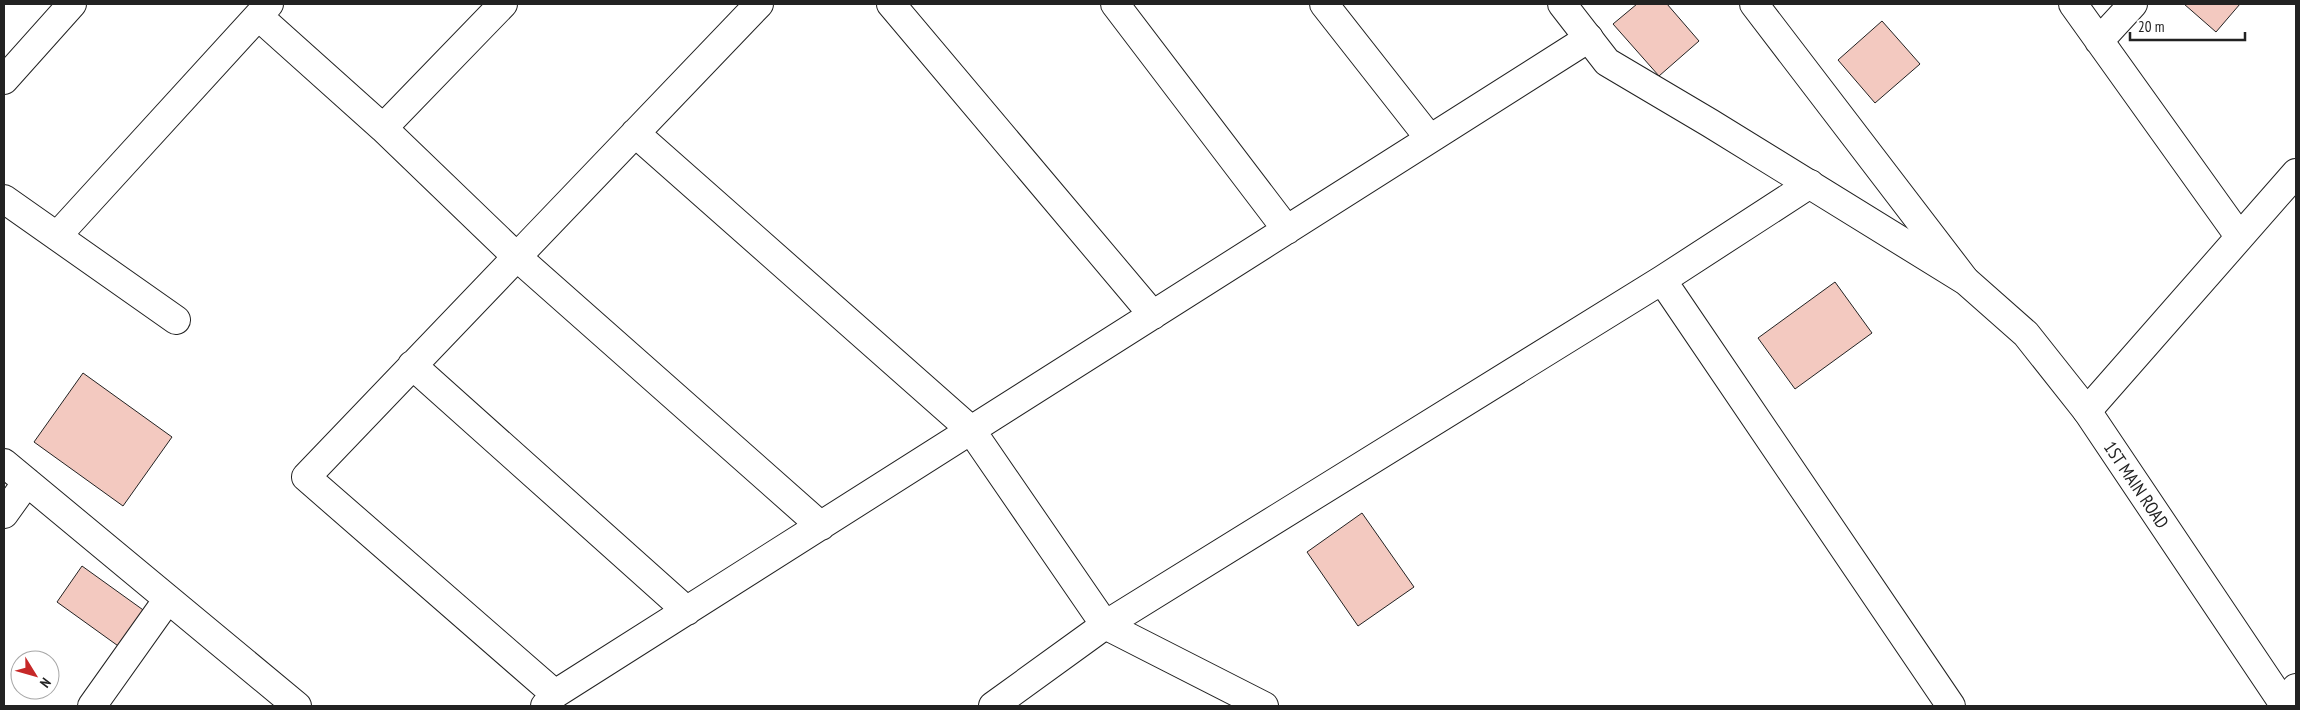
<svg xmlns="http://www.w3.org/2000/svg" width="2300" height="710" font-family="'PT Sans Narrow',sans-serif">
<rect width="100%" height="100%" fill="#fff"/>
<path fill="#f3c9c0" stroke="#222" d="M1637 4H1667L1699 41 1659 76 1613 24Z
M2184 4H2240L2216 32Z
M1882 21 1920 64 1875 103 1838 60Z
M1835 282 1872 333 1795 389 1758 338Z
M83 373 172 437 123 506 34 442Z
M1362 513 1414 587 1358 626 1307 552Z
M82 566 146 612 121 648 57 602Z"/>
<g fill="none" stroke-linecap="round" stroke-linejoin="round">
<defs>
<path id="street" d="M891 4 1153 315
M1115 4 1287 230
M1324 4 1430 139
M1754 4 1965 280
M2073 4 2239 236
M258 16 383 128 517 257 821 526
M2099 41 2133 4
M4 80 72 4
M383 128 503 4
M635 133 971 430 1105 625 1264 706
M4 199 176 320
M57 236 269 4
M1662 280 1951 706
M412 365 687 611
M2087 411 2296 173
M4 463 297 706
M4 514 27 482
M555 694 306 477 759 4
M2283 703 2296 688
M92 706 168 599
M545 706 555 694 1589 38
M993 706 1105 625 1662 280 1810 184"/>
<path id="secondary" d="M1562 4 1607 62 1710 123 1966 281 2026 334 2087 411 2285 706"/>
</defs>
<use href="#street" stroke="#222" stroke-width="30"/>
<use href="#secondary" stroke="#222" stroke-width="30"/>
<use href="#street" stroke="#fff" stroke-width="28"/>
<use href="#secondary" stroke="#fff" stroke-width="28"/>
</g>
<g text-anchor="middle" stroke-width="4" stroke-linejoin="round" paint-order="stroke">
<g font-size="18" fill="#222" stroke="#fff">
<text transform="translate(2136 485) rotate(56)" y="6">1ST MAIN ROAD</text>
</g>
</g>
<rect width="2300" height="710" fill="none" stroke="#222222" stroke-width="10"/>
<g transform="translate(35 675) rotate(127)"><circle r="24" fill="#ffffff" stroke="#a7a7a7"/>
<path d="M0-4L9 19L0 12L-9 19Z" fill="#c62828"/>
<text y="-8" font-size="14" font-weight="bold" text-anchor="middle" fill="#222222">N</text>
</g>
<path d="M2130 32v8h115v-8" fill="none" stroke="#222222" stroke-width="2.5"/>
<text x="2138" y="32" font-size="15" fill="#222222" stroke="#ffffff" stroke-width="4" paint-order="stroke">20 m</text>
</svg>
